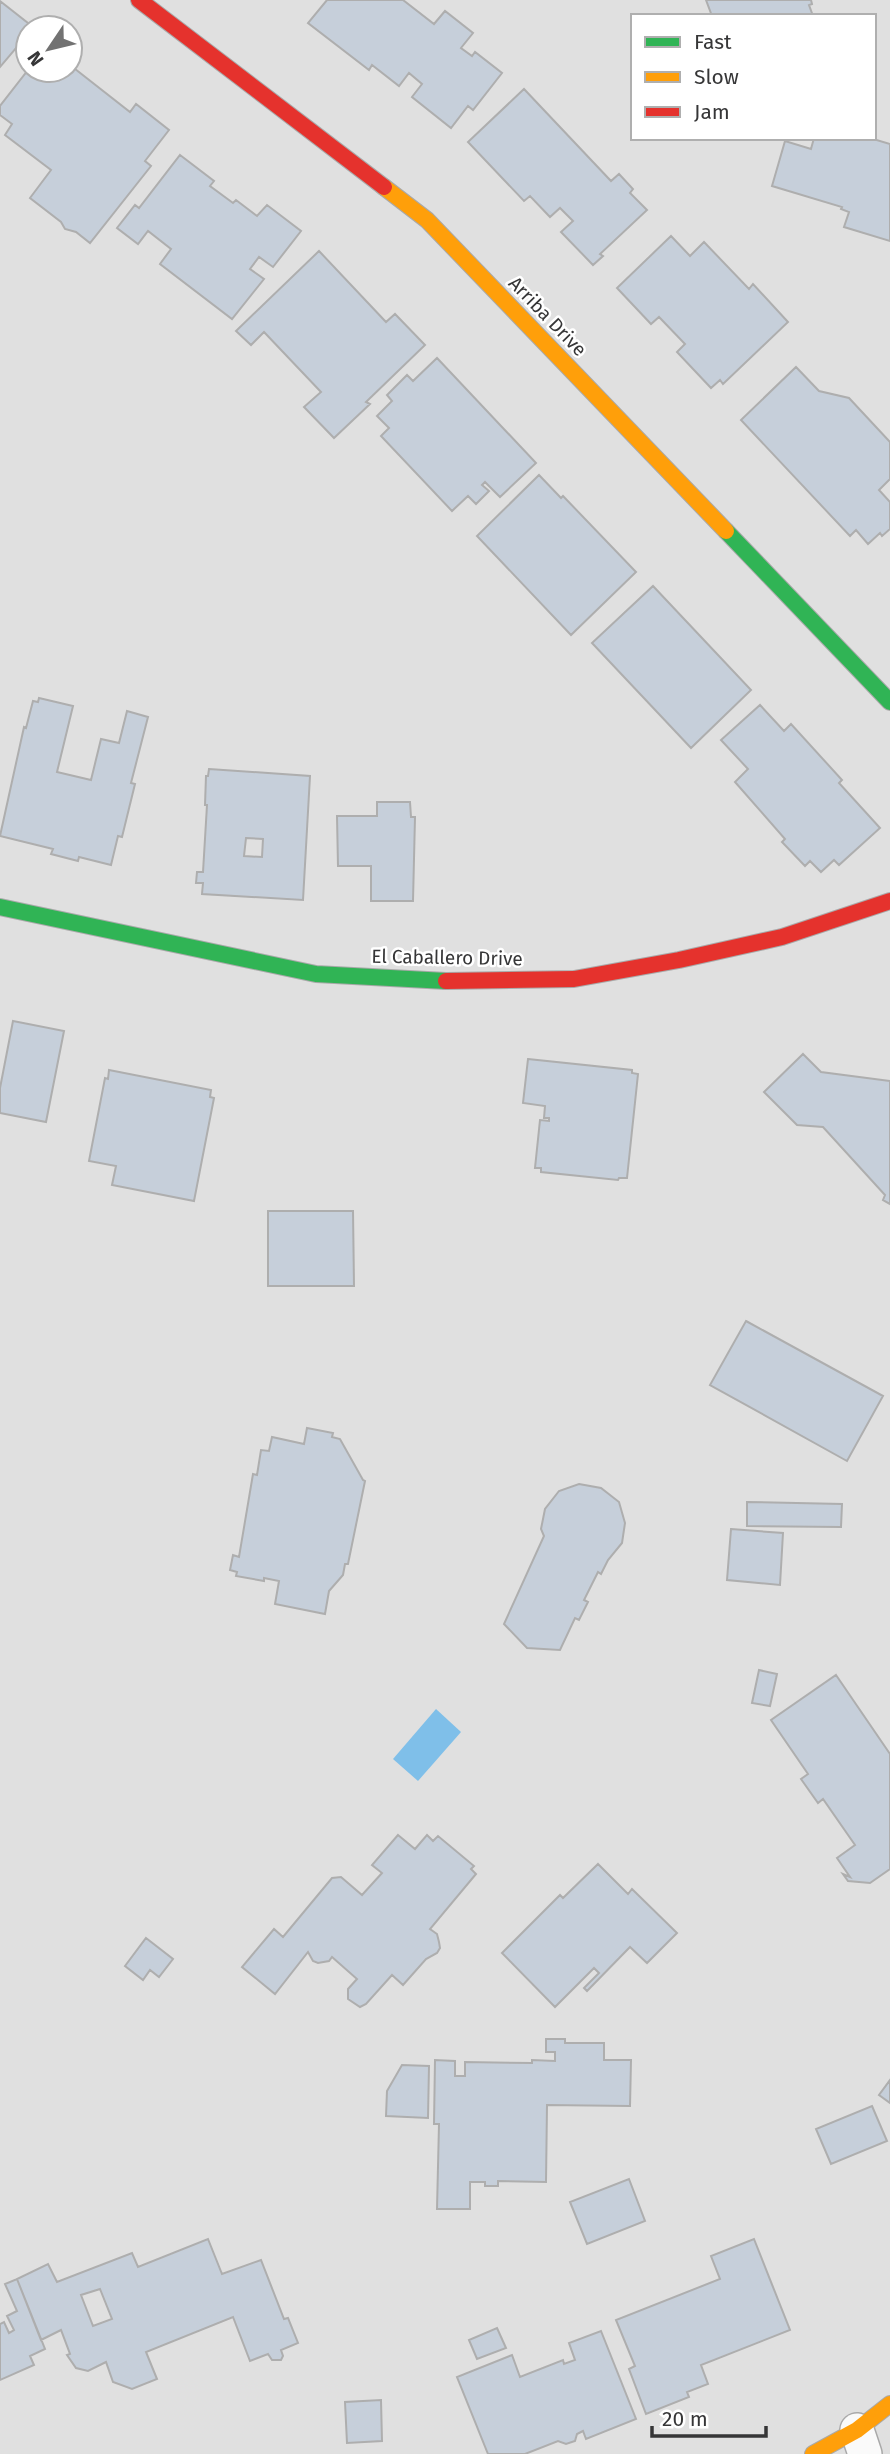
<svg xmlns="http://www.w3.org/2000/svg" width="890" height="2454" font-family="'Fira Sans',sans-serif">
<rect width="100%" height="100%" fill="#e0e0e0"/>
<path fill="#7fbfe9" d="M436 1709 461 1732 418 1781 393 1759Z"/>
<path fill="#c6cfda" stroke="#aeaeae" stroke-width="2" fill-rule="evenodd" d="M327 0H403L434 24 445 11 473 33 461 48 472 56 475 52 502 73 473 110 468 106 451 128 412 97 422 84 409 73 399 86 372 65 369 70 308 23Z
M706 0H811L812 4 809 5 813 16H712Z
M0 1 33 27 28 28V34L0 67Z
M70 65 130 112 136 104 169 130 145 161 151 166 90 243 76 232 65 229 61 222 30 198 51 170 5 135 12 124 0 115V106L28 70H70Z
M524 89 611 181 619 174 633 189 630 193 647 210 600 254 603 256 593 265 561 232 573 221 560 208 550 217 530 196 524 201 468 142Z
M814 138H870L890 144V241L844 227 849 212 841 209 842 207 772 186 785 141 811 149Z
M180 155 214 181 210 186 233 203 236 200 257 216 267 205 301 231 273 267 259 257 250 269 264 279 232 319 160 264 171 249 148 231 138 244 117 228 135 205 139 208Z
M671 236 690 256 704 242 749 289 753 284 788 322 723 384 720 380 711 388 677 352 685 344 659 317 651 324 617 288Z
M319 251 386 322 395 314 425 345 366 402 370 404 334 438 304 407 321 392 264 332 251 345 236 331Z
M437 358 536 463 500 497 485 482 482 485 489 491 476 504 468 496 452 511 381 436 389 428 377 416 392 401 387 395 407 375 413 381Z
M796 367 819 391 849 398 890 442V479L879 490 890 502V529L882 536 880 533 868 544 856 530 850 536 741 420Z
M539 475 561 498 563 496 636 572 571 635 477 536Z
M653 586 751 690 691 748 592 643Z
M39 698 73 706 57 772 91 780 101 739 119 743 127 711 148 717 131 783 135 784 122 837 118 836 111 865 79 857 78 861 51 854 53 849 0 836 24 727 26 728 33 701 38 702Z
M760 705 784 731 791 724 842 780 839 783 880 828 839 865 834 860 821 872 810 861 805 866 782 842 785 839 735 782 748 769 721 740Z
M209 769 310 776 303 900 202 894 203 883H196L197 872H203L207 805H205L206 776H208ZM246 838 263 839 262 857 244 856Z
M377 802H410L411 817H415L413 901H371V866H338L337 816H377Z
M13 1021 64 1031 46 1122 0 1113V1088Z
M803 1054 821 1072 890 1081V1204L883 1200 885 1195 823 1127 797 1125 764 1092Z
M528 1059 632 1070V1073L638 1074 627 1178H619L618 1180 541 1172V1168H535L540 1120 549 1121V1118H544L545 1106 523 1103Z
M109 1070 211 1090 210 1097 214 1098 194 1201 112 1185 116 1166 89 1161 105 1078 108 1079Z
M268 1211H353L354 1286H268Z
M746 1321 883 1396 847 1461 710 1385Z
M307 1428 333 1433 332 1437 340 1439 363 1480 365 1481 348 1564H345L343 1575 329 1591 325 1614 275 1604 279 1581 264 1578V1581L236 1576 237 1572 230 1570 233 1555 239 1557 253 1474 257 1475 261 1450 269 1451 272 1437 304 1444Z
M579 1484 601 1488 619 1502 625 1523 622 1543 608 1560 601 1574 598 1572 584 1600 588 1602 579 1620 575 1618 560 1650 527 1648 504 1624 544 1536 541 1529 545 1509 559 1491Z
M747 1502 842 1504 841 1527 747 1526Z
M731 1529 783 1533 780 1585 727 1580Z
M759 1670 777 1674 770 1706 752 1703Z
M836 1675 890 1754V1869L870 1883 848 1881 843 1874 850 1877 837 1858 855 1845 823 1799 818 1803 801 1779 808 1774 771 1720Z
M398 1835 415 1849 427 1835 433 1841 438 1836 474 1866 471 1869 476 1874 430 1929 437 1934 439 1942 440 1948 437 1953 426 1959 403 1985 392 1975 366 2004 360 2007 348 1999V1989L357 1979 332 1957 329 1961 318 1963 313 1961 308 1952 275 1994 242 1967 274 1929 283 1937 332 1878 341 1877 362 1895 382 1873 372 1865Z
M598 1864 628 1894 632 1889 677 1933 647 1963 630 1947 587 1991 584 1988 599 1973 594 1968 555 2007 502 1953 560 1895 563 1898Z
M146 1938 173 1959 159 1977 150 1970 143 1980 125 1966Z
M546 2039H565V2043H604V2060H631L630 2106 547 2105 546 2182 498 2181V2186H485V2182H470V2209H437L439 2124H434L435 2060 455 2061V2076H465V2062L532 2063V2060L555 2061V2052H546Z
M402 2065 429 2066 428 2118 386 2116 387 2091Z
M890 2080V2103L879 2095Z
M872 2106 887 2141 831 2164 816 2129Z
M629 2179 645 2221 587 2244 570 2202Z
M208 2239 222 2274 261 2260 284 2319 288 2318 298 2343 281 2350 283 2356 281 2360H272L268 2354 250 2361 233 2317 146 2352 157 2379 132 2389 113 2382 106 2362 88 2371 76 2368 67 2355 70 2354 61 2330 41 2340 17 2279 48 2264 57 2282 132 2253 138 2267ZM100 2289 112 2319 93 2326 81 2295Z
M754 2239 790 2330 701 2365 708 2384 687 2392 689 2397 646 2414 629 2369 635 2366 616 2320 720 2279 711 2256Z
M17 2279 45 2349 30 2356 34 2365 0 2380V2324L4 2322 9 2333 14 2330 7 2316 17 2311 5 2284Z
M497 2328 506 2348 477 2359 469 2340Z
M601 2331 636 2419 586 2439 583 2431 577 2434 575 2441 566 2444 558 2441 525 2454H488L457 2377 512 2355 520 2377 563 2360 564 2364 575 2360 569 2343Z
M381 2400 382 2441 347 2443 345 2402Z"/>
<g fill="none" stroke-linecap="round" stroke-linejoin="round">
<defs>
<path id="street" d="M857 2430 865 2454"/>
<path id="fast" d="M726 531 890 702
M0 907 316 974 446 981"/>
<path id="slow" d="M384 187 427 220 726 531
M813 2454 857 2430 890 2404"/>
<path id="jam" d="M139 0 384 187
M446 981 574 979 679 960 782 937 890 901"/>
</defs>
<use href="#street" stroke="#a9a9a9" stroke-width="36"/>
<use href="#fast" stroke="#a9a9a9" stroke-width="18"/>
<use href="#slow" stroke="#a9a9a9" stroke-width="18"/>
<use href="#jam" stroke="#a9a9a9" stroke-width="18"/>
<use href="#street" stroke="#fafafa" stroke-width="33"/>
<use href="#fast" stroke="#30b455" stroke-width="16"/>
<use href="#slow" stroke="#ff9f0a" stroke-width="16"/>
<use href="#jam" stroke="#e5322d" stroke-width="16"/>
</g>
<g text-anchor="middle" stroke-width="5" stroke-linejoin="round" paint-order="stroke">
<g font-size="19" fill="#363637" stroke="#fff">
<text transform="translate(548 316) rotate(46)" y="7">Arriba Drive</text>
<text transform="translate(447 957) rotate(1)" y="7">El Caballero Drive</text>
</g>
</g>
<rect x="631" y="14" width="245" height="126" fill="#ffffff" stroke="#afafaf" stroke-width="2"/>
<rect x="645" y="37" width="35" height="10" fill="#30b455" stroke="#afafaf" stroke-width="2"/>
<text x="694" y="49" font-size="21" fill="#363637">Fast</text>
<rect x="645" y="72" width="35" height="10" fill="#ff9f0a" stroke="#afafaf" stroke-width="2"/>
<text x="694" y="84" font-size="21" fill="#363637">Slow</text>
<rect x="645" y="107" width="35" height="10" fill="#e5322d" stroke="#afafaf" stroke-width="2"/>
<text x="694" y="119" font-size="21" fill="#363637">Jam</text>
<g transform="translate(49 49) rotate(235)"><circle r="33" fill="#ffffff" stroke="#afafaf" stroke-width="2"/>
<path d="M0-5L12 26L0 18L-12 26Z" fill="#727272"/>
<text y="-10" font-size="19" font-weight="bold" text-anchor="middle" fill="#363637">N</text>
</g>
<path d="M652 2426v10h114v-10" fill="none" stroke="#363637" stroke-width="3.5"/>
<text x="662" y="2426" font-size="21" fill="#363637" stroke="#ffffff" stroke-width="5" paint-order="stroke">20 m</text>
</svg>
